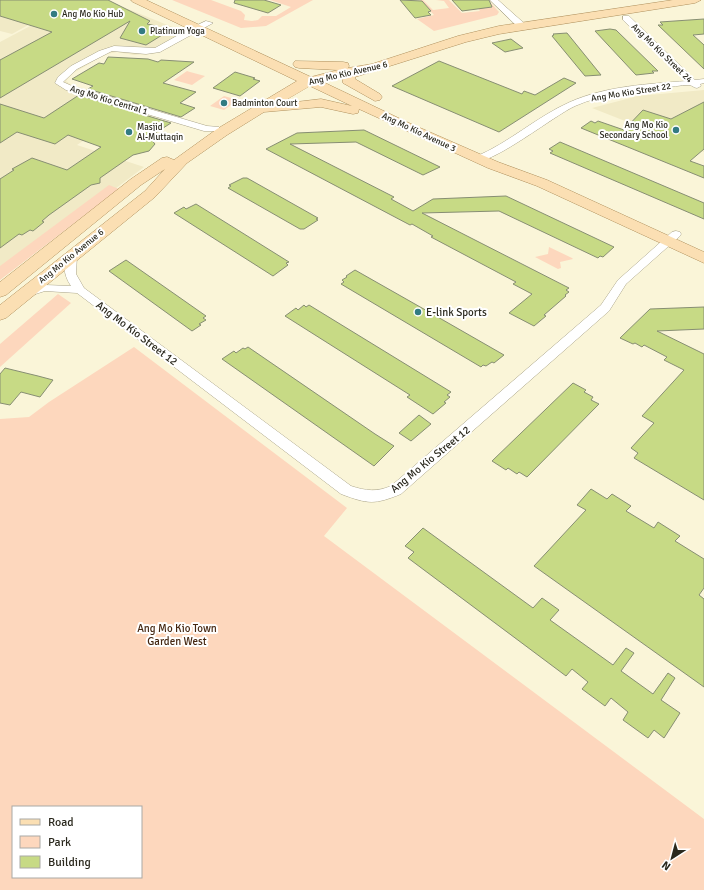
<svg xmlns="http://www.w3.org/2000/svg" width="704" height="890" font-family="Signika,sans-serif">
<rect width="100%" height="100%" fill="#faf5d8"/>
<path fill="#f1eac6" d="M128 9 192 35 185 37 157 53 134 55 117 52 106 54 70 75 66 81 71 85 135 104 77 145 144 167 0 276V42L51 15 96 27Z
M0 16 30 24 12 34 0 31Z
M704 90V152L592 108 638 96Z"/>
<path fill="#fdd7bd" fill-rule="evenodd" d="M172 0H211L241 11 245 15 244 20 252 21 258 20 262 16H276L291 7 270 0H313L266 26 241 28Z
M420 0H423L433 10 449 8 444 1 436 0H449L462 13 480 11 471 0H488L499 12 497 15 434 31 417 19 434 15Z
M187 71 190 72 205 76 192 85 174 80Z
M224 96 238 100 224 110 210 106Z
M109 185 119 189 0 280V266Z
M549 247 572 258 573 259 560 262 561 268 558 269 535 257 548 254Z
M58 294 71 303 0 367V344Z
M134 347 347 508 324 536 704 819V890H0V419L29 417 49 402ZM13 807H141V877H13Z"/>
<path fill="#c7da85" stroke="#878e73" d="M0 0H108L150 21 147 24 156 26 153 28 167 32 146 45 120 38 130 21 0 98V60L52 32 0 16Z
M235 0H264L281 5 268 13 234 3Z
M400 0 422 1 431 11 428 12 431 15 415 18Z
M452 0H489L492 7 462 11Z
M704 19V34L693 35 704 45V69L658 25H663L660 22Z
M610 29 616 30 658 71H652L654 73 636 75 595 31Z
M567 33 601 75 585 76 552 36 554 35 553 34Z
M511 39 523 48 505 52 492 43Z
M108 57 148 59 158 62 161 60 194 62 163 83 196 92 180 103 195 108 181 117 88 89 93 86 72 79 99 63 104 64Z
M439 61 522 94 524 91 535 95 564 78 576 83 499 132 392 86Z
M235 72 255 78 253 79 260 81 240 96 213 88Z
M79 95 171 123 149 137 155 144 149 151 133 155 100 178V183L91 185 49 215 42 221 44 222 33 231 30 230 22 235 19 234 0 248V179L14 170 12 169 32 158 67 170 101 147 68 135 55 144 17 132 0 143V104L44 118Z
M704 102V149L690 161 704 166V178L581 128 591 121 595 123 598 121 624 130 643 110 671 119Z
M364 130 440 167 423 175 356 142 290 144 394 197 391 199 413 211 433 199 506 196 614 247 603 257 600 256 598 258 499 211 422 213 569 288 566 290 569 292 565 295 566 296 544 315 546 316 534 326 509 313 532 294 513 284 516 282 431 237 433 236 412 224 410 225 266 149 297 133Z
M560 142 704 203V219L550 153 553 151 549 149Z
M243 178H247L318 218 316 219 318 220 304 229H300L228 188 231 186 229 185Z
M196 204 289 262 286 263 288 265 273 276 174 213 184 207 186 209Z
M126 260 206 316 203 318 206 320 199 324 201 325 192 331 109 271Z
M355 270 429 312 504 355 494 363 492 362 486 366 483 365 481 367 341 284 344 282 342 280 347 277 346 276Z
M304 305 306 307 309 305 451 392 447 395 450 397 444 402 446 403 433 414 407 397 410 395 285 316 296 308 298 310Z
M704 307V329L657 331 704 354V500L634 458 638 453 631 448 654 423 642 416 684 370 664 360 667 357 644 345 642 347 635 343 633 344 620 338 650 309Z
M248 347 375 434 394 446 374 466 222 359 234 351 236 353 243 348 245 349Z
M5 368 38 376 53 380 40 397 21 392 10 405 0 403V374Z
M573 383 586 390 584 392 593 397 591 400 599 404 527 477 519 472 517 474 508 468 506 470 492 461Z
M419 415 431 424 411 441 399 433Z
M591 489 607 499 612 494 631 506 626 511 654 528 658 522 680 536 675 541 704 559V588L699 595 704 599V687L534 566 586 510 577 505Z
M423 528 533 608 542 598 559 610 550 620 613 665 626 648 634 653 621 671 653 694 668 673 675 678 661 700 680 713 664 738 654 730 648 738 623 720 628 712 611 698 605 706 582 689 588 682 572 669 566 676 408 558 414 552 405 546Z"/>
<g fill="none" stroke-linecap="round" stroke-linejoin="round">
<defs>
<path id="minor" d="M490 0H498L525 24V28H519Z
M623 16H629L695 80 704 79V83L700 84 701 86 697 88C694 88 692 85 689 85 680 85 671 87 662 88 633 91 602 94 575 106 555 115 492 165 475 161V157C509 143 536 117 570 102 606 86 648 84 687 81L623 20Z
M206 21 213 23 160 52 146 54 112 51 77 69 63 82 72 86 207 126 219 127V131H204L66 90 55 83 58 77 71 66 99 51 114 46 155 48 191 28Z
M676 231 680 232 681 234 680 236 626 284 609 311 401 494C374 505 368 504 341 494L77 293 45 291 26 297 21 293 22 291 45 285 71 286C64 276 62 264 68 253H76L77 255 76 274 84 288 351 486C366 491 377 492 391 486L601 305 618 280 672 232Z"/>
<path id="primary" d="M131 0H146L311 77 338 70 299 68 295 67 293 64 295 61 343 62 348 63 349 66 348 68 372 64 458 36 499 26 673 0H701L695 3 499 34 466 42 355 77V79L380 94 382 97 380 100 375 101 343 83 342 77 323 82 409 123 498 162 547 180 704 252V263L537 186 488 168 359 109 358 113 353 114 321 107 264 112 227 135 187 163 155 197 6 318 0 320V305L145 191 165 169 141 185 6 295 0 297V282L131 179 162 158 167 157 174 160 217 129 297 81 133 2ZM310 86 352 106 321 99 279 104Z"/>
</defs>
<use href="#minor" stroke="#aba58a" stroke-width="1"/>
<use href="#primary" stroke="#b0915e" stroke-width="1"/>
<use href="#minor" fill="#fff" fill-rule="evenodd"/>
<use href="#primary" fill="#fbdfb3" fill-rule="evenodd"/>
</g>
<g fill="#327b82" stroke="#fff" stroke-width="1.5">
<circle cx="54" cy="14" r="4"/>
<circle cx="142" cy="31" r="4"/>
<circle cx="224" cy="103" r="4"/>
<circle cx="676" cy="130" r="4"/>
<circle cx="129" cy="132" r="4"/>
<circle cx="418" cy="312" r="4"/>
</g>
<g text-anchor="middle" stroke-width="4" stroke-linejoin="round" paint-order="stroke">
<g font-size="9" fill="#2b291e" stroke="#fff" text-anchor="start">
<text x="62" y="17">Ang Mo Kio Hub</text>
<text x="150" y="34">Platinum Yoga</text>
<text x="232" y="106">Badminton Court</text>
<text x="668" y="128" text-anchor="end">Ang Mo Kio<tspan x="668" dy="10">Secondary School</tspan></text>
<text x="137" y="130">Masjid<tspan x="137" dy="10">Al-Muttaqin</tspan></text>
</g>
<g font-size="9" fill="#2b291e" stroke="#fff">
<text transform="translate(662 53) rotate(44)" y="3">Ang Mo Kio Street 24</text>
<text transform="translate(348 73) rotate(-13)" y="3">Ang Mo Kio Avenue 6</text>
<text transform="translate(631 92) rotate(-9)" y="3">Ang Mo Kio Street 22</text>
<text transform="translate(109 100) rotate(17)" y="3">Ang Mo Kio Central 1</text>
<text transform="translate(419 132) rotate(25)" y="3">Ang Mo Kio Avenue 3</text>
<text transform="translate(71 256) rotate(-39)" y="3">Ang Mo Kio Avenue 6</text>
</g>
<g font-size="11" fill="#2b291e" stroke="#fff" text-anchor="start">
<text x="426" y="316">E-link Sports</text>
</g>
<g font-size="11" fill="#2b291e" stroke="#fff">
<text transform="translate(137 333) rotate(37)" y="4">Ang Mo Kio Street 12</text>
<text transform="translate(430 459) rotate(-39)" y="4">Ang Mo Kio Street 12</text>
</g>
<g font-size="11" fill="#452711" stroke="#fff">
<text x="177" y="632">Ang Mo Kio Town<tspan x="177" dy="13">Garden West</tspan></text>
</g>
</g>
<rect x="12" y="806" width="130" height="72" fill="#ffffff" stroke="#aaa9a5"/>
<rect x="20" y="819" width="20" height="6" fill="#fbdfb3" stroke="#aaa9a5"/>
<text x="48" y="826" font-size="12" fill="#2b291e">Road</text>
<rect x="20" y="836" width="20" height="12" fill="#fdd7bd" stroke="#aaa9a5"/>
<text x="48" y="846" font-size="12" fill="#2b291e">Park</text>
<rect x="20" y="856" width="20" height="12" fill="#c7da85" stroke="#aaa9a5"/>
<text x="48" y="866" font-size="12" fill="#2b291e">Building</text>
<g transform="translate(672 858) rotate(216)" stroke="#ffffff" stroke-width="3" paint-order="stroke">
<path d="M0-3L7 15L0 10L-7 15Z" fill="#2b291e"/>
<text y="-6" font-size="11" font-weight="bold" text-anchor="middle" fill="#2b291e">N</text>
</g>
</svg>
